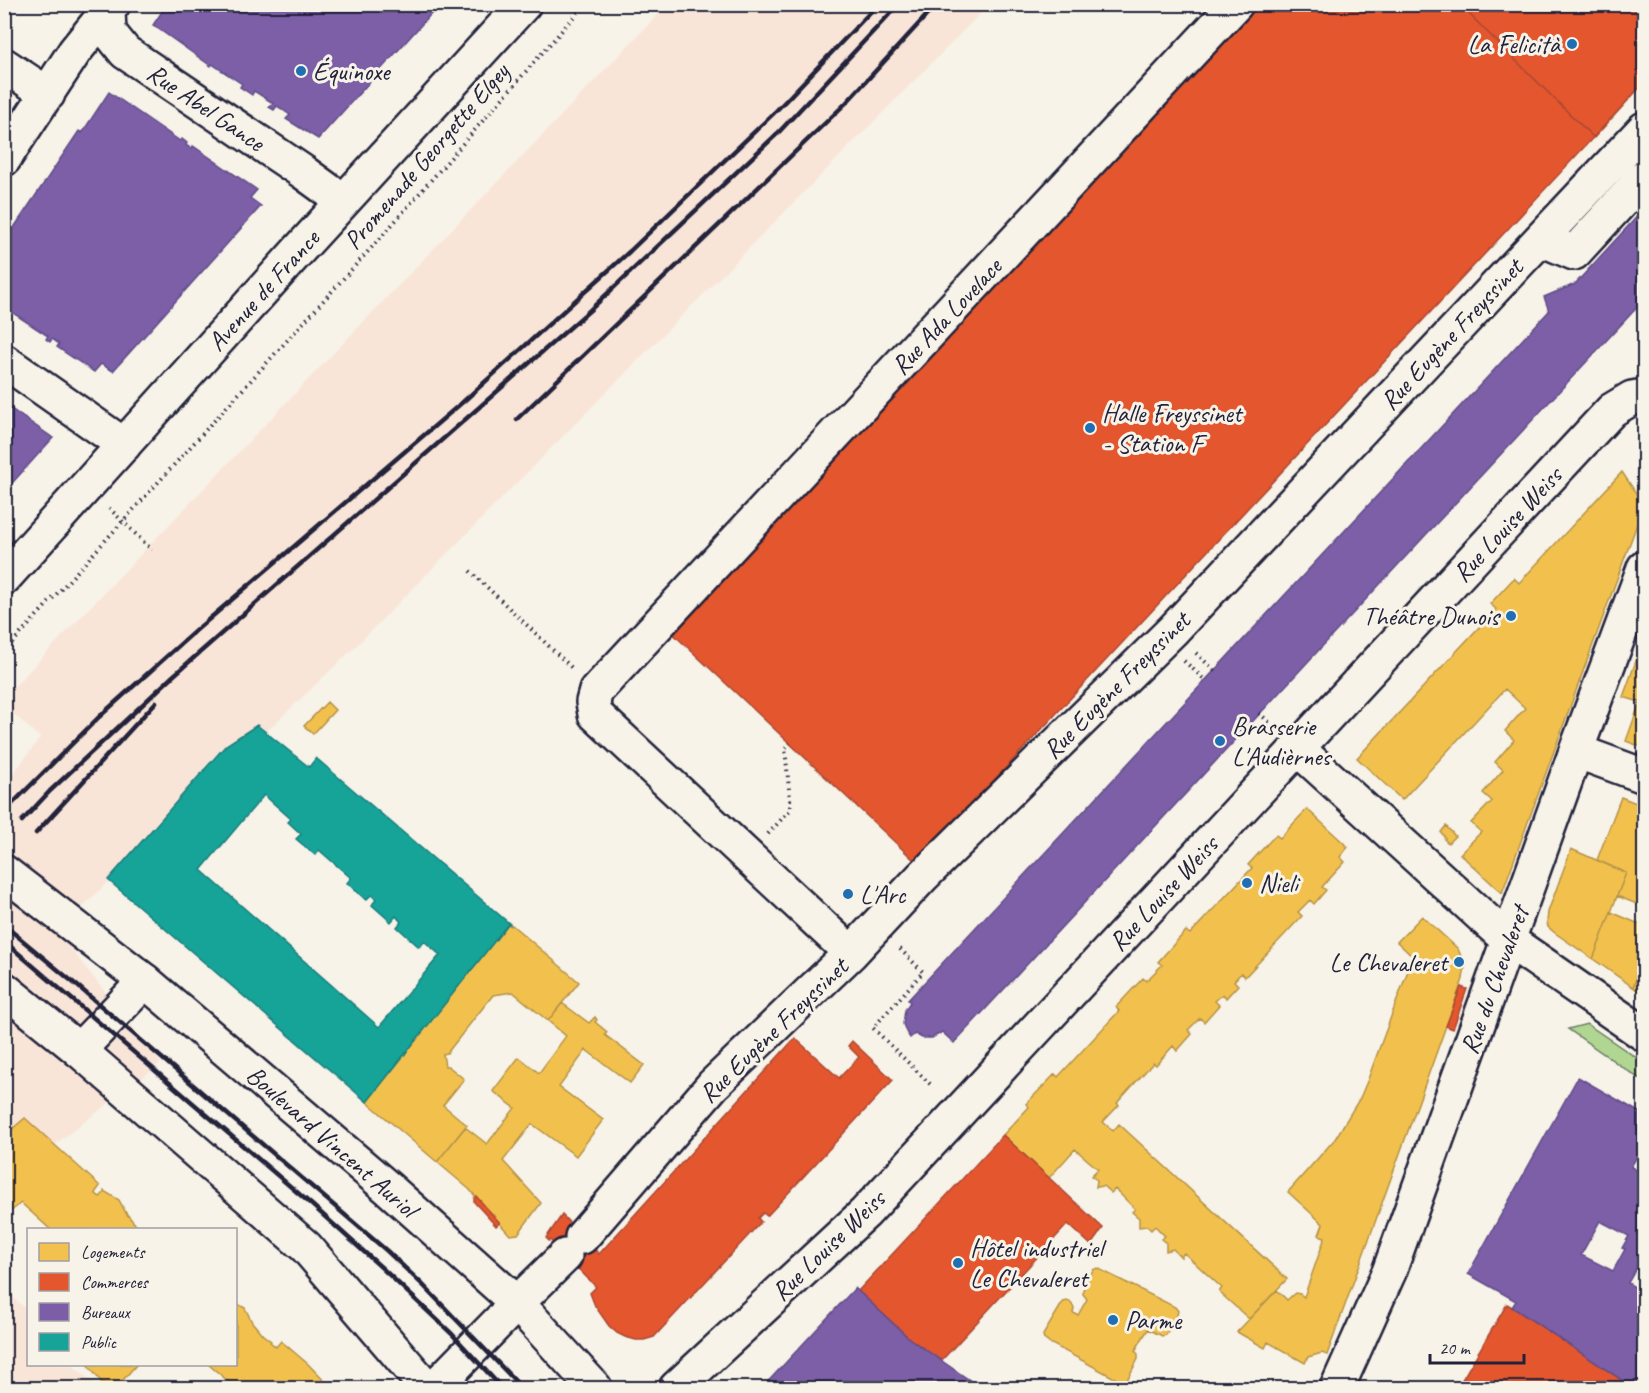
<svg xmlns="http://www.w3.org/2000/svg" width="1649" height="1393" font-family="Caveat,sans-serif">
<rect width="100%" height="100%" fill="#f7f3e8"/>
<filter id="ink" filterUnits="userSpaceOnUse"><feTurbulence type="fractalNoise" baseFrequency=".0167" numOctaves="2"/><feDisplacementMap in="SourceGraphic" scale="12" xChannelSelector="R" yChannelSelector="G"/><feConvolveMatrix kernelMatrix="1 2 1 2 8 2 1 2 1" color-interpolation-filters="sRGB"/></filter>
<g filter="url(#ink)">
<path fill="#f9e5d8" d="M667 5H989L351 651 57 931 161 1063 5 1183V784L40 738 5 706V696Z
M5 1290 28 1311V1364L72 1365 100 1388H5Z"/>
<path fill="#b0d692" stroke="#697c66" stroke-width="1.5" d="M1587 1024 1644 1063V1082L1568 1029Z"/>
<path fill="#f2c14e" stroke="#b49148" stroke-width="1.5" d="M1622 472 1644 505 1502 893 1460 854 1481 832 1471 823 1492 801 1483 793 1503 770 1495 762 1514 740 1505 731 1525 708 1505 689 1402 800 1357 758 1496 609 1490 604 1514 578 1519 583Z
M1644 639V748L1626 741 1640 702 1623 697Z
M327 702 335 710 313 734 304 726Z
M1621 797 1641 805 1643 798 1644 799V907L1617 896 1626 873 1597 860Z
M1307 809 1348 847 1340 857 1345 862 1322 887 1326 890 1314 904 1310 900 1298 912 1302 916 1245 977 1241 973 1234 981 1238 985 1226 998 1223 994 1215 1001 1219 1005 1204 1022 1200 1018 1188 1030 1192 1034 1177 1051 1173 1046 1156 1065 1153 1063 1117 1103 1119 1105 1103 1122 1113 1131 1119 1124 1287 1279 1249 1319 1219 1292 1222 1288 1184 1253 1181 1257 1173 1249 1166 1251V1243L1161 1239 1165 1236 1155 1226 1151 1230 1147 1226 1139 1227V1218L1132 1212 1135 1209 1115 1189 1111 1193 1103 1186 1096 1187 1097 1180 1091 1176 1098 1169 1075 1149 1049 1178 1003 1135 1029 1107 1026 1104 1055 1074 1058 1077 1119 1011 1116 1007 1143 978 1146 981 1162 965 1158 962 1174 944 1186 931 1190 934 1252 868 1248 865 1269 842 1276 835 1280 838Z
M1446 826 1455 836 1448 843 1444 839 1445 838 1441 832Z
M1571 849 1626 873 1593 959 1555 933 1548 927 1547 922 1548 912Z
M1611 912 1644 926V958L1633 987 1593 959Z
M1422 916 1458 949 1465 966 1463 979 1327 1355 1322 1353 1308 1357 1305 1363 1268 1342 1265 1348 1237 1332 1277 1290 1287 1300 1295 1293 1300 1294 1304 1297 1325 1237 1319 1235 1323 1224 1288 1192 1335 1139 1360 1098 1368 1079 1413 957 1397 942Z
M508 924 511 926 512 925 579 982 548 1021 513 992 493 995 447 1053 443 1054 445 1066H448L464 1079 443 1105 467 1125 437 1162 367 1102Z
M1644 958V995L1633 987Z
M562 1003 589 1023 595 1017 597 1020 595 1022 607 1032 605 1035 644 1065 630 1083 586 1050 559 1087 603 1120 576 1156 532 1124 503 1161 541 1203 518 1234 510 1235 469 1189 437 1162 465 1127 487 1144 515 1108 493 1091 519 1057 539 1073 566 1036 548 1021Z
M25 1118 100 1186 95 1193 100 1197 104 1193V1191L119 1200 126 1213 140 1230H51L21 1203 4 1217V1136Z
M1097 1268 1175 1307 1178 1311 1177 1315 1166 1335 1162 1336 1148 1329 1135 1351 1138 1354V1359L1128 1378 1125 1381H1120L1046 1341 1044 1339 1043 1335 1063 1302 1068 1301 1071 1303 1074 1308 1073 1313 1078 1315 1087 1299 1083 1294V1290L1093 1270Z
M236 1303 245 1308 252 1322 263 1335 271 1341 270 1342 276 1347 281 1341 308 1364 331 1388H236L208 1364H236Z
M87 1364H137L116 1388H106Z"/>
<path fill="#e4572e" stroke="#aa4732" stroke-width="1.5" d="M1252 4H1644V83L917 863 669 630Z
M1459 4H1644V83L1594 138Z
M1461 987 1467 989 1453 1029 1446 1026Z
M795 1038 839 1078 859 1057 848 1046 852 1041 893 1080 767 1216 763 1213 758 1218 761 1222 654 1337 644 1340H636L625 1337 617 1333 609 1326 595 1306 590 1293 596 1287 550 1240 549 1241 546 1238 562 1215 599 1254Z
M1003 1135 1103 1228 1091 1245 1068 1224 941 1361 910 1339 858 1291Z
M476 1196 500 1223 496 1226 474 1202V1198Z
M1507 1304 1512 1307 1634 1388H1457Z"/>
<path fill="#7b5ea7" stroke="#604c87" stroke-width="1.5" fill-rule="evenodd" d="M167 4H440L318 139 286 119 290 115 277 106 274 110 269 107 273 103 254 91 252 95 240 87 242 84 212 64 211 66 153 25Z
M109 92 180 141 182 139 187 143 186 145 192 149 193 146 257 190 250 198 261 206 113 371 101 364 94 372 57 347 59 344 52 339 50 342 46 339 48 336 4 307V249L8 244 5 241 79 131 82 133Z
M1644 209V300L954 1043 942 1032 932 1038H922L915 1034 910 1038 906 1032 903 1024 905 1010 910 1002 908 1000 1549 311 1544 297 1575 284Z
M4 404 53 438 4 492Z
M1578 1077 1644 1115V1144L1631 1167 1644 1174V1260L1642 1258 1628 1283 1644 1293V1388H1634L1512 1307 1516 1301 1468 1274ZM1600 1221 1629 1236 1622 1248 1625 1249 1613 1271 1581 1255Z
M855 1288 910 1339 981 1388H762Z"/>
<path fill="#17a398" stroke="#1a7c7c" stroke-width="1.5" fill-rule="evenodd" d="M257 725 309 767 316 758 510 924H508L367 1102 108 880 226 745ZM264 795 291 819 288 822 301 834 296 839 315 855 319 850 351 878 347 883 366 900 371 895 376 899 372 905 391 922 396 916 401 922 397 927 419 947 424 941 440 955 379 1027 201 870Z"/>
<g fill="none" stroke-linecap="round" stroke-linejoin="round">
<defs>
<path id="minor" d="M108 11 109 32 125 52 303 172 343 201
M4 65 48 94
M4 159 75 51 113 4
M1541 239 1574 253 1644 177
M4 361 124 445
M4 578 297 252 524 4
M1298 749 1508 940 1644 1034
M1576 751 1644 776
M851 953 595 714 593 702 596 691 1236 4
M79 1050 145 981
M582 1237 713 1085 851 953 922 877 1173 630 1644 129
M434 1388 517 1303 565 1256
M676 1388 865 1213 1612 410 1632 398 1644 396
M1337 1388 1389 1272 1576 751 1644 568"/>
<path id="major" d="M4 872 145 981 389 1189 517 1303 595 1388
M4 989 79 1050 306 1247 427 1388"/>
</defs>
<use href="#minor" stroke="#22223b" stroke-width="38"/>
<use href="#major" stroke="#22223b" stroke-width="38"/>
<path stroke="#22223b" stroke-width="4" stroke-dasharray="1.5 4.5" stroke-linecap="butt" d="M109 508 152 550
M470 571 574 670
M4 652 383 235 585 4
M1196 653 1215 671
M1184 661 1206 681
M1259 713 1270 723
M768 834 791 809 785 748 790 743
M900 949 923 972 873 1028 930 1084"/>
<use href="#minor" stroke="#f7f3e8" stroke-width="33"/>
<use href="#major" stroke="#f7f3e8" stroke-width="33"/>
<path stroke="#22223b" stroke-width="4.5" d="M517 419 846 103 937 4
M6 810 99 717 194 632 465 400 630 251 773 114 878 4
M22 821 50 791 173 676 590 310 778 133 899 4
M36 833 156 702
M4 925 80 988 387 1251 423 1285 522 1388
M4 941 312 1205 382 1268 452 1334 502 1388"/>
</g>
</g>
<g fill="#1f6fb2" stroke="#f7f3e8" stroke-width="2">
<circle cx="1572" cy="44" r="6"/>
<circle cx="301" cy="71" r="6"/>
<circle cx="1090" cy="428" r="6"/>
<circle cx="1511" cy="616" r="6"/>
<circle cx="1220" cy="741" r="6"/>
<circle cx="1247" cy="883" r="6"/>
<circle cx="848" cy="894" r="6"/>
<circle cx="1459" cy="962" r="6"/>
<circle cx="958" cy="1263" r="6"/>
<circle cx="1113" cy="1320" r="6"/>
</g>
<g text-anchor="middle" stroke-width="6" stroke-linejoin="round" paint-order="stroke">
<g font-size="26" fill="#22223b" stroke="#f7f3e8" text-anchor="start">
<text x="1560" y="53" text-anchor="end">La Felicità</text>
<text x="313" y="80">Équinoxe</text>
<text x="1102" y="422">Halle Freyssinet<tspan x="1102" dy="30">- Station F</tspan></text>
<text x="1499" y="625" text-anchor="end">Théâtre Dunois</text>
<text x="1232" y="735">Brasserie<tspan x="1232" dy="30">L'Audièrnes</tspan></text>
<text x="1259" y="892">Nieli</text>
<text x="860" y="903">L'Arc</text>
<text x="1447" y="971" text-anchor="end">Le Chevaleret</text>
<text x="970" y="1257">Hôtel industriel<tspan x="970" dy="30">Le Chevaleret</tspan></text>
<text x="1125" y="1329">Parme</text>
</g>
<g font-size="26" fill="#22223b" stroke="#f7f3e8">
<text transform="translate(206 107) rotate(34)" y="9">Rue Abel Gance</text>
<text transform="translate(426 156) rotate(-49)" y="9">Promenade Georgette Elgey</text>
<text transform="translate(263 290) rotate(-48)" y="9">Avenue de France</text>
<text transform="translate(946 316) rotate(-47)" y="9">Rue Ada Lovelace</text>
<text transform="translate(1451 334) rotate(-47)" y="9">Rue Eugène Freyssinet</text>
<text transform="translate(1507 524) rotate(-47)" y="9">Rue Louise Weiss</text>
<text transform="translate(1116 685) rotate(-45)" y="9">Rue Eugène Freyssinet</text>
<text transform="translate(1163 893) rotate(-47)" y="9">Rue Louise Weiss</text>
<text transform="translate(1494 980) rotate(-70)" y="9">Rue du Chevaleret</text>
<text transform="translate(773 1030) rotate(-44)" y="9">Rue Eugène Freyssinet</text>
<text transform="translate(332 1141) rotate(41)" y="9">Boulevard Vincent Auriol</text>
<text transform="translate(828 1245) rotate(-44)" y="9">Rue Louise Weiss</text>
</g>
</g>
<rect width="1649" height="1393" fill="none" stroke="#f7f3e8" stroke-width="24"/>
<rect x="12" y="12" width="1625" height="1369" fill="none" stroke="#22223b" stroke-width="2" filter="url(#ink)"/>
<rect x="27" y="1228" width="210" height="138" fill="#f7f3e8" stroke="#a29fa3" stroke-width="1.5"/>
<rect x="39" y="1243" width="30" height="18" fill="#f2c14e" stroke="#a29fa3" stroke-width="1.5"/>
<text x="81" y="1258" font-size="18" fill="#22223b">Logements</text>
<rect x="39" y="1273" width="30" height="18" fill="#e4572e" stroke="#a29fa3" stroke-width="1.5"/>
<text x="81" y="1288" font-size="18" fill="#22223b">Commerces</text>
<rect x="39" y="1303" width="30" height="18" fill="#7b5ea7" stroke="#a29fa3" stroke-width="1.5"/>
<text x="81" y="1318" font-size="18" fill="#22223b">Bureaux</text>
<rect x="39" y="1333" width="30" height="18" fill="#17a398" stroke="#a29fa3" stroke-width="1.5"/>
<text x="81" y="1348" font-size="18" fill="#22223b">Public</text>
<path d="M1430 1354v9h94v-9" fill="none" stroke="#22223b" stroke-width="3"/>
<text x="1439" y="1354" font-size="18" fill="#22223b" stroke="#f7f3e8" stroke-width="4.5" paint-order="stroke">20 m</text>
</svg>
